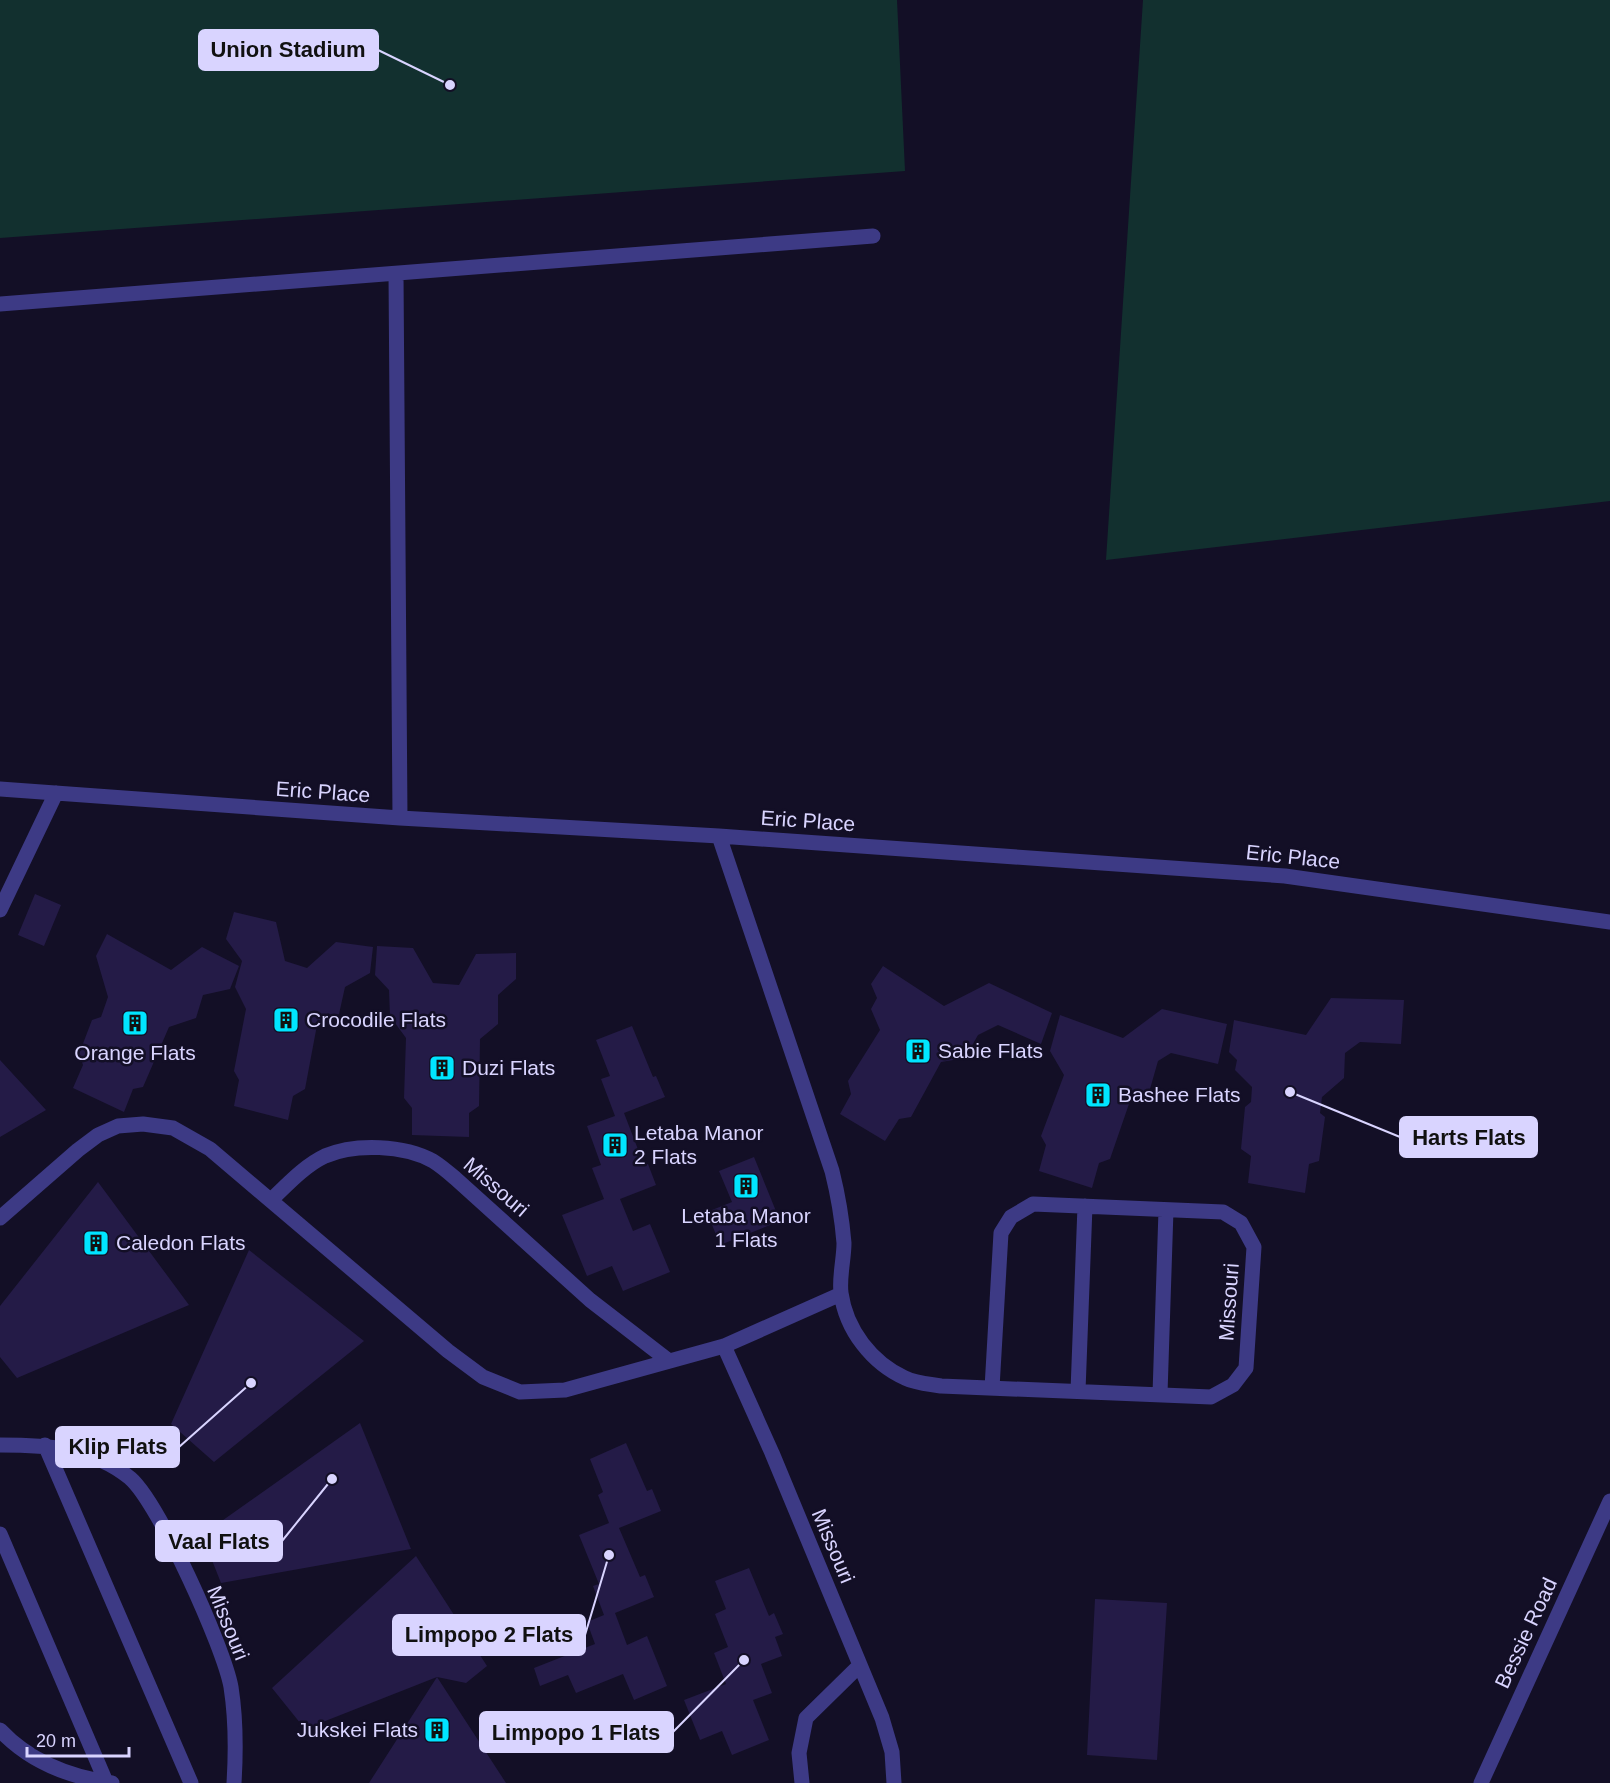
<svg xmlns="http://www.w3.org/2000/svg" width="1610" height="1783" font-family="Helvetica,sans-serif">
<rect width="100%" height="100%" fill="#130f26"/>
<path fill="#12302f" d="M0 0H897L905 171 0 238Z
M1143 0H1610V501L1106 560Z"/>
<path fill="#241b47" d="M35 894 61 905 44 946 18 935Z
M234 912 276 922 285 961 307 968 336 942 373 947 370 973 345 987 339 1014 317 1025 305 1089 293 1096 288 1120 234 1106 239 1080 234 1071 246 1009 235 987 242 961 226 939Z
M107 934 171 970 202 947 239 966 230 989 203 995 196 1018 169 1027 143 1087 133 1089 124 1112 73 1088 83 1065 79 1054 92 1020 101 1017 108 997 96 956Z
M377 946 413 948 433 983 459 985 476 954 516 953V979L498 995V1024L480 1039 479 1106 469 1113V1137L412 1135V1108L404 1098 406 1038 390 1016 389 990 375 975Z
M883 966 944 1006 989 983 1052 1013 1041 1044 998 1025 978 1035 965 1058 941 1062 911 1117 899 1119 885 1141 840 1114 851 1094 848 1081 880 1030 871 1009 877 998 871 984Z
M1331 998 1404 1000 1401 1044 1360 1042 1345 1053 1344 1078 1322 1097 1320 1113 1325 1117 1319 1161 1309 1164 1305 1193 1248 1183 1251 1156 1241 1149 1245 1107 1251 1102 1252 1087 1235 1070 1237 1060 1229 1052 1234 1020 1306 1035Z
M1162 1009 1227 1024 1218 1064 1171 1053 1158 1061 1150 1089 1130 1101 1110 1159 1099 1163 1092 1188 1039 1171 1046 1145 1041 1136 1064 1075 1050 1051 1060 1015 1123 1038Z
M632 1026 653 1077 656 1076 665 1097 624 1113 644 1165 648 1164 656 1185 620 1199 633 1231 650 1224 670 1272 623 1291 612 1266 587 1276 562 1215 604 1199 592 1168 601 1165 587 1126 615 1116 601 1079 610 1076 596 1040Z
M0 1060 46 1110 0 1137Z
M754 1157 780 1221 720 1245 707 1212 732 1202 719 1171Z
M98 1182 189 1305 17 1378 0 1357V1306Z
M249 1250 364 1341 214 1462 171 1424Z
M360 1423 411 1549 221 1583 202 1535Z
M626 1443 647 1491 652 1489 661 1511 619 1528 640 1577 645 1575 654 1597 615 1613 627 1645 647 1636 667 1686 634 1700 623 1674 576 1693 568 1675 540 1686 534 1668 595 1644 587 1622 604 1615 593 1586 599 1584 579 1535 609 1523 598 1495 603 1492 590 1459Z
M416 1556 487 1666 466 1683 437 1677 305 1729 272 1688Z
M749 1568 769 1616 774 1613 783 1634 775 1637 782 1656 761 1664 772 1693 753 1700 769 1740 732 1755 722 1731 700 1740 684 1700 726 1684 714 1653 728 1647 715 1614 726 1609 715 1581Z
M1095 1599 1167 1603 1157 1760 1087 1755Z
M437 1677 506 1783H369Z"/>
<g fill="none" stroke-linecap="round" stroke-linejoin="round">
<path stroke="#3d3a85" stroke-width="15" d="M396 274 400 818
M0 304 873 236
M0 789 400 818 719 836 1285 876 1610 922
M719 836 832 1171C838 1195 842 1218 844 1243 844 1259 839 1277 841 1293 846 1330 872 1363 905 1378 915 1383 929 1384 941 1386L1211 1397 1233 1385 1246 1368 1254 1247 1241 1223 1223 1212 1033 1204 1011 1217 1001 1233 992 1388
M0 910 56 793
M271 1200C287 1185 304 1166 325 1156 355 1143 404 1145 433 1161 441 1166 448 1172 455 1178L590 1300 669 1361
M0 1218 78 1150 98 1135 118 1126 143 1124 173 1128 210 1149 448 1351 483 1377 520 1392 565 1390 724 1346 841 1294
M724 1346 772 1453 882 1718 892 1752 894 1783
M1078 1391 1085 1206
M1160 1394 1166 1210
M0 1445C47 1445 92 1447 130 1478 159 1503 224 1648 231 1687 236 1719 236 1751 234 1783
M45 1445 191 1783
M0 1534 106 1782
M0 1730C30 1762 69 1777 112 1783
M802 1783 799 1753 806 1718 860 1665
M1481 1783 1610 1501"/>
</g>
<defs>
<symbol id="building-square" viewBox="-11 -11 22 22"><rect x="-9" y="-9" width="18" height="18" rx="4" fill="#00e5ff" stroke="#130f26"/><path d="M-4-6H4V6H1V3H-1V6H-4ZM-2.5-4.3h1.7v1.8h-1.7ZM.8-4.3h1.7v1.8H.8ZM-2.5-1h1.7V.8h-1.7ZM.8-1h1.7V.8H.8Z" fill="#111"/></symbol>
</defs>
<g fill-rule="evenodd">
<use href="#building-square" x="271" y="1005" width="30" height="30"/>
<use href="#building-square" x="120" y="1008" width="30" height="30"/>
<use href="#building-square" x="903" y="1036" width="30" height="30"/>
<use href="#building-square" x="427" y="1053" width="30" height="30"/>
<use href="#building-square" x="1083" y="1080" width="30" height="30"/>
<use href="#building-square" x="600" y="1130" width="30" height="30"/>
<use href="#building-square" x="731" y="1171" width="30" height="30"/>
<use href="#building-square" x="81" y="1228" width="30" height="30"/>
<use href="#building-square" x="422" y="1715" width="30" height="30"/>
</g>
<g text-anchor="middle" stroke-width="5" stroke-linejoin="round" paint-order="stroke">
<g font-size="21" fill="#d9d4ff" stroke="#130f26">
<text transform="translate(323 792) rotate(4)" y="7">Eric Place</text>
<text transform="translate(808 821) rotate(4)" y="7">Eric Place</text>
<text transform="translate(1293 857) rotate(6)" y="7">Eric Place</text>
<text transform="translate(496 1187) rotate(41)" y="7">Missouri</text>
<text transform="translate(1229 1302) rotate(-86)" y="7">Missouri</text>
<text transform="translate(833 1546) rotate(67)" y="7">Missouri</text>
<text transform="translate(228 1623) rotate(68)" y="7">Missouri</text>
<text transform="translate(1526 1633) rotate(-65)" y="7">Bessie Road</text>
</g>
<g font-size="21" fill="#d9d4ff" stroke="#130f26" text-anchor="start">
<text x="306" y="1027">Crocodile Flats</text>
<text x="938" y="1058">Sabie Flats</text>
<text x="135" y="1060" text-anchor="middle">Orange Flats</text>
<text x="462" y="1075">Duzi Flats</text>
<text x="1118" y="1102">Bashee Flats</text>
<text x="634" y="1140">Letaba Manor<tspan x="634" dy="24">2 Flats</tspan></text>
<text x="746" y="1223" text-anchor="middle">Letaba Manor<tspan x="746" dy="24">1 Flats</tspan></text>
<text x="116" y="1250">Caledon Flats</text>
<text x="418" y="1737" text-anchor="end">Jukskei Flats</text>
</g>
</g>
<path fill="none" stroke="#d9d4ff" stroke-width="2" d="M450 85L378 50M1290 1092L1400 1137M251 1383L179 1447M332 1479L282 1541M609 1555L585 1635M744 1660L673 1732"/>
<g fill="#d9d4ff" stroke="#130f26" stroke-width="2">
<circle cx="450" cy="85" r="6"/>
<circle cx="1290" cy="1092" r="6"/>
<circle cx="251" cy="1383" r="6"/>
<circle cx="332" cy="1479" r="6"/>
<circle cx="609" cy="1555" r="6"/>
<circle cx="744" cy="1660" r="6"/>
</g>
<g fill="#d9d4ff" stroke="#d9d4ff" stroke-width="2">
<rect x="199" y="30" width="179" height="40" rx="6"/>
<rect x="1400" y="1117" width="137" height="40" rx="6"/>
<rect x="56" y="1427" width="123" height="40" rx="6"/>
<rect x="156" y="1521" width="126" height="40" rx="6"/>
<rect x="393" y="1615" width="192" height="40" rx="6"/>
<rect x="480" y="1712" width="193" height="40" rx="6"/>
</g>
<g font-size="22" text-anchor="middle" font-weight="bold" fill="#111">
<text x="288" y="57">Union Stadium</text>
<text x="1469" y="1145">Harts Flats</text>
<text x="118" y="1454">Klip Flats</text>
<text x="219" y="1549">Vaal Flats</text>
<text x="489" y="1642">Limpopo 2 Flats</text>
<text x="576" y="1740">Limpopo 1 Flats</text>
</g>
<path d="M27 1747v9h102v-9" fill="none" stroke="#d9d4ff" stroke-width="3"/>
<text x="36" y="1747" font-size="18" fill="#d9d4ff" stroke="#130f26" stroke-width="4.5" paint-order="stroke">20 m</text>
</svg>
